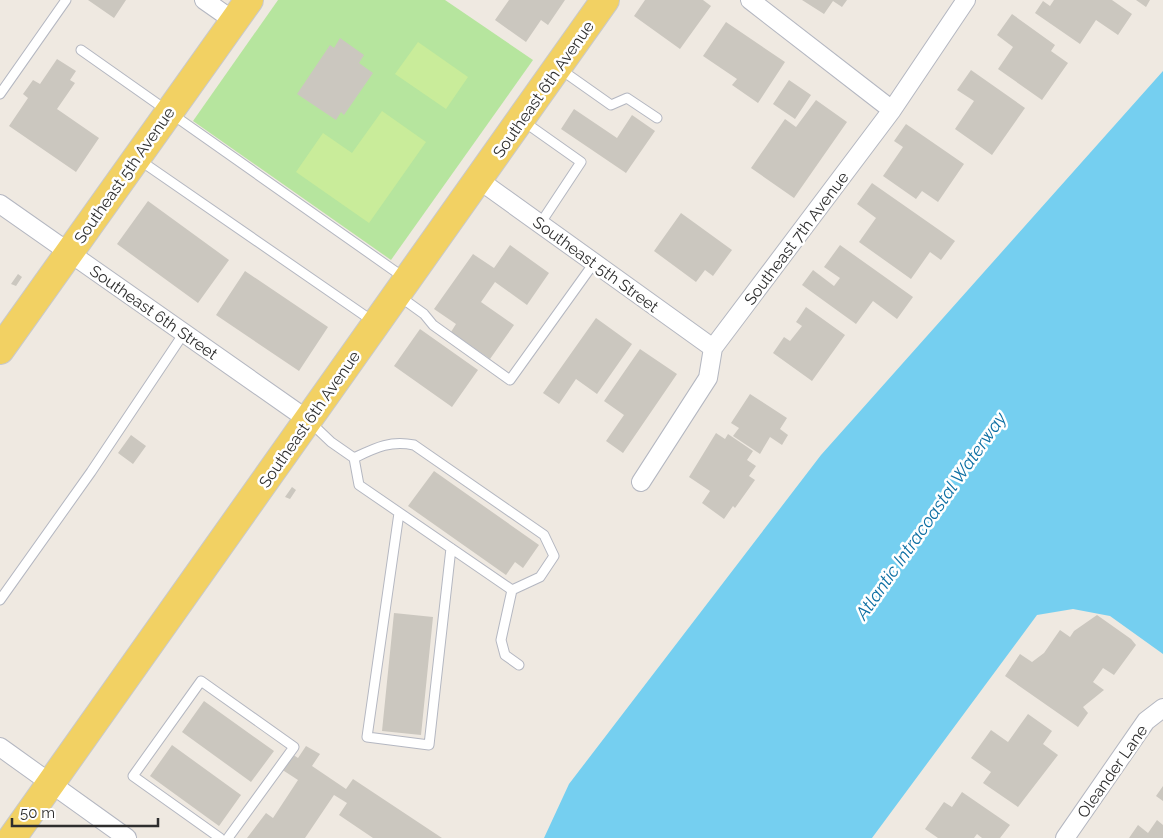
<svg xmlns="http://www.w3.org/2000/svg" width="1163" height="838" font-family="Raleway,sans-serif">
<rect width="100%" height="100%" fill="#efe9e1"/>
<path fill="#b6e59e" d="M278 0H445L533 60 391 260 193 121Z"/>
<path fill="#c9ec9a" d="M418 42 468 77 446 109 395 74Z
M382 111 426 142 369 223 296 172 323 133 352 153Z"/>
<path fill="#75cff0" d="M1163 71V654L1110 616 1073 609 1037 615 872 838H544L569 784 821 455Z"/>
<path fill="#cbc7bf" d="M88 0H126L114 18Z
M509 0H565L548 25 541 20 526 42 495 20Z
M645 0H703L711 6 680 49 634 16Z
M802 0H847L842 7 833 1 824 14Z
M1054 0H1112L1132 14 1118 35 1096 20 1080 44 1035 13 1043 1 1050 6Z
M1136 0H1150L1146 7Z
M1012 14 1055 45 1051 51 1068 63 1042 100 998 69 1013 47 997 35Z
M726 22 785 62 758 103 732 85 737 79 703 56Z
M340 38 364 55 359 63 373 73 344 115 341 112 336 120 297 94 330 45 334 48Z
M57 59 76 71 70 80 75 83 57 109 99 138 76 172 9 126 28 98 23 94 33 80 40 84Z
M971 70 1025 108 992 155 955 129 974 101 957 90Z
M789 80 811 95 795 119 773 104Z
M816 100 847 122 794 198 751 168 785 119 796 127Z
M574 109 617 138 632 115 655 131 626 173 561 129Z
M906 124 964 164 938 202 922 191 916 199 883 176 903 147 894 141Z
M872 183 955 241 941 260 930 252 911 279 859 242 876 218 857 204Z
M148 201 229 260 198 303 117 244Z
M681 213 732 250 713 276 705 270 696 282 654 251Z
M510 245 549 273 527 305 495 282 481 302 514 325 490 359 451 332 456 324 434 309 473 254 494 268Z
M840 245 913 297 897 319 873 301 856 324 802 285 813 270 834 286 840 278 824 267Z
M245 271 328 327 299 371 216 315Z
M18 274 22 277 16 286 11 284Z
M806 307 845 335 812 381 773 353 784 337 790 341 802 326 796 322Z
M596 318 632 344 597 394 576 379 559 404 543 393Z
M420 329 478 370 452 407 394 366Z
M640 349 677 374 623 453 606 441 624 415 604 401Z
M750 394 787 418 780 429 788 435 782 445 770 437 760 454 733 436 739 428 731 423Z
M716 433 725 439 728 434 753 451 747 460 756 466 749 476 755 480 735 508 733 506 724 519 702 503 710 491 689 477Z
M131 435 146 446 133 464 118 453Z
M434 471 539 545 523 568 515 562 506 575 408 506Z
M292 487 296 490 290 499 285 497Z
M394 613 433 617 421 735 382 731Z
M1097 615 1131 639 1136 645 1114 675 1103 668 1093 682 1104 690 1083 707 1088 713 1078 727 1005 676 1020 654 1032 662 1044 653 1060 630 1070 637 1074 631Z
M204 701 274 751 251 782 182 732Z
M1028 714 1052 731 1043 744 1058 755 1018 807 983 783 991 772 971 758 991 730 1008 742Z
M172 745 241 795 219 826 150 776Z
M306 746 320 754 312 766 346 789 353 779 442 838H373L339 815 347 803 334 795 305 838H247L266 813 273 818 298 780 281 769 292 754 298 758Z
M1163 786V801L1156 796Z
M962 792 1010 825 1000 838H982L977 834 974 838H938L925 829 944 802 952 807Z
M1157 820 1163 825V838H1129L1138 825 1148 833Z"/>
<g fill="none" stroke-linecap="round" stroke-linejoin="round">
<defs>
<path id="service" d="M81 50 406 279
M560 69 611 105 627 98 657 118
M0 94 66 0
M523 121 581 162 540 224
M138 159 374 322
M399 296 424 314 433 325 510 380 594 263
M310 422 331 442 354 458 359 485 512 590 540 577 554 556 544 535 414 445C390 440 375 448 354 458
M399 513 367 737 429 745 451 548
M512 590 501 640 505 655 519 665
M0 600 91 472 184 333
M220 838 133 776 201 681 294 747 228 838"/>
<path id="minor" d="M204 0 234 21
M750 0 892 110
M479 180 713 348
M0 204 308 420
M641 482 708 378 713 348 892 110 966 0
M0 747 127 838
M1065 838 1146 721 1163 708"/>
<path id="primary" d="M0 350 249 0
M12 838 605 0"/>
</defs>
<use href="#service" stroke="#b4b7c1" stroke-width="11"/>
<use href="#minor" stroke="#b4b7c1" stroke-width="20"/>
<use href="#primary" stroke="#c9c9c9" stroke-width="30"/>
<use href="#service" stroke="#fff" stroke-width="9"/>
<use href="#minor" stroke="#fff" stroke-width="18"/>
<use href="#primary" stroke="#f2d163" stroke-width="28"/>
</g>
<g text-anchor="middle" stroke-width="5" stroke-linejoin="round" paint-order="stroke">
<g font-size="16" fill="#2e2e2e" stroke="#fff">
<text transform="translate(543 89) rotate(-55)" y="6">Southeast 6th Avenue</text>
<text transform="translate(124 175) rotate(-55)" y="6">Southeast 5th Avenue</text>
<text transform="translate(796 238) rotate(-53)" y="6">Southeast 7th Avenue</text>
<text transform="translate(596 264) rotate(36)" y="6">Southeast 5th Street</text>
<text transform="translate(154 312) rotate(35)" y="6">Southeast 6th Street</text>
<text transform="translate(309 419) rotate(-55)" y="6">Southeast 6th Avenue</text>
<text transform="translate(1112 771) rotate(-55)" y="6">Oleander Lane</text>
</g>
<g font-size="18" font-style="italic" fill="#0d6fa3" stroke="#fff">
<text transform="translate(931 516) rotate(-55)" y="6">Atlantic Intracoastal Waterway</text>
</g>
</g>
<path d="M12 818v8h146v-8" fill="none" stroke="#2e2e2e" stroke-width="2.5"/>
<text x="20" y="818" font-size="15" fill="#2e2e2e" stroke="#ffffff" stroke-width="4" paint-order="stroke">50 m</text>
</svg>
